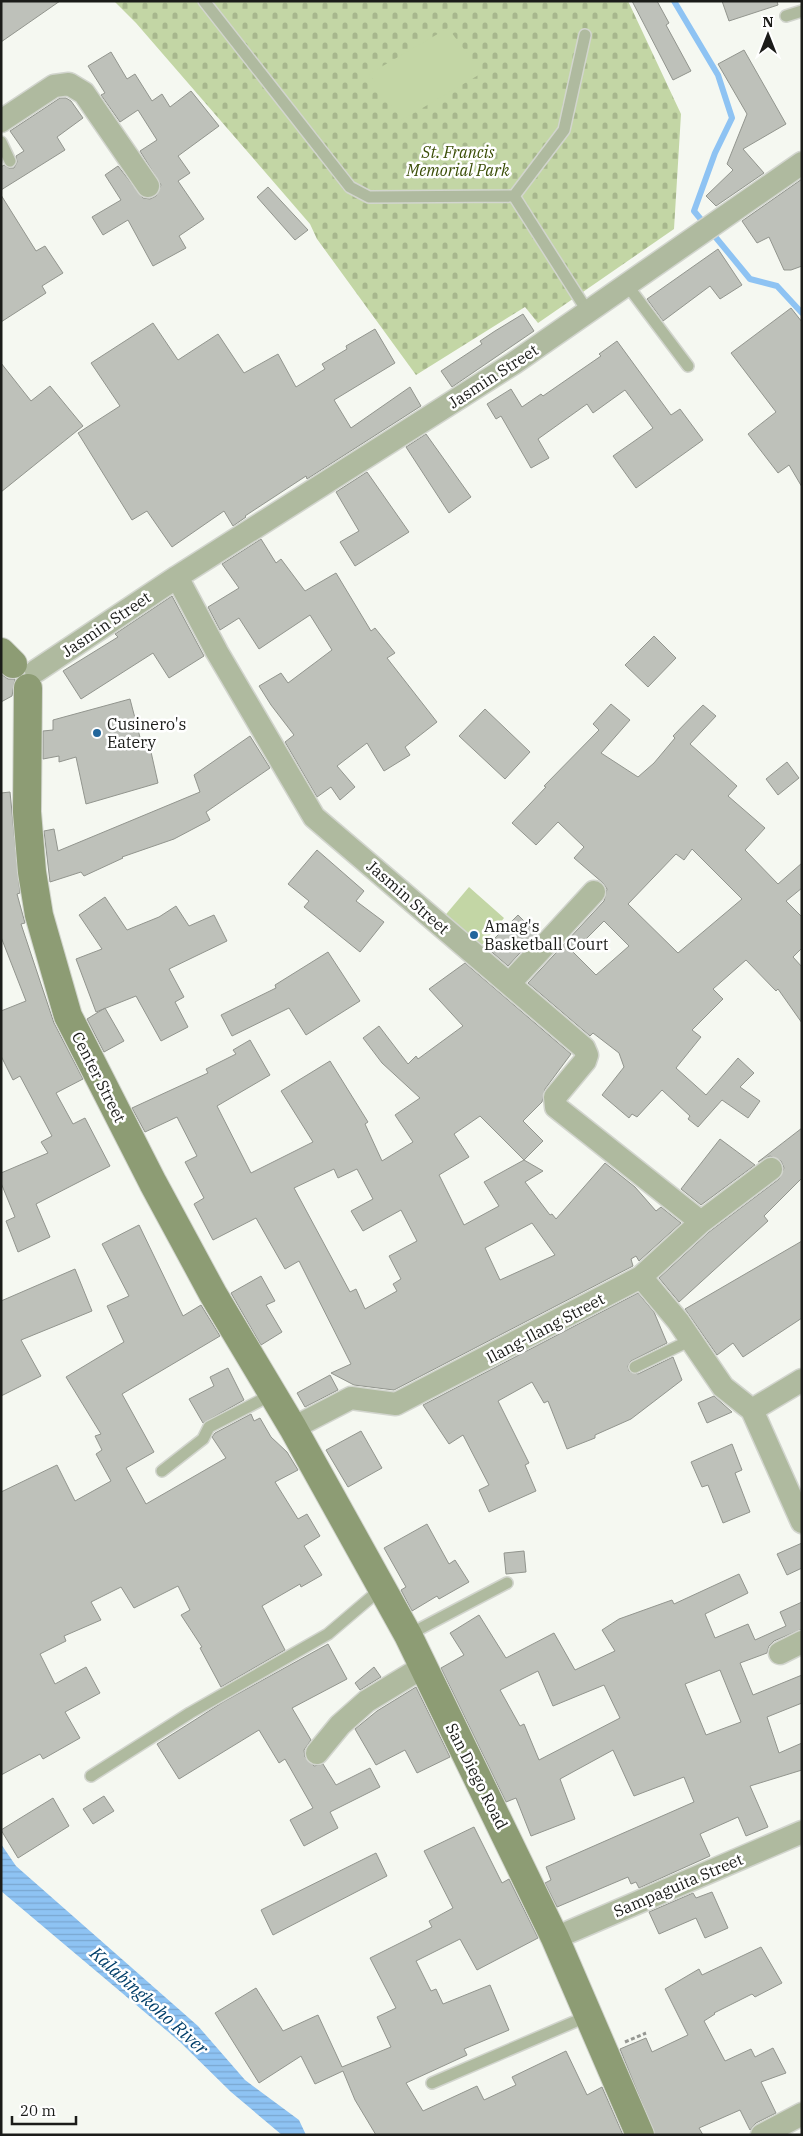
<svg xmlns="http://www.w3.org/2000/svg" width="803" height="2136" font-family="'IBM Plex Serif',serif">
<defs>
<pattern id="cemetery-stones" width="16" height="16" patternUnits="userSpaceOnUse" patternTransform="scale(1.25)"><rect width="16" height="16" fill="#c3d6a5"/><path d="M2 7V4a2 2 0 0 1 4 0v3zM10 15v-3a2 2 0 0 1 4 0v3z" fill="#a7b78d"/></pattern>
<pattern id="water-rules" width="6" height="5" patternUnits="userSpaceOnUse" patternTransform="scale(1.25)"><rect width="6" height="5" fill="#8ec3f3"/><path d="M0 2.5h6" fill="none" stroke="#7aa7d0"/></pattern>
</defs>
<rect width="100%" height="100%" fill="#f5f8f1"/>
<path fill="url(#cemetery-stones)" d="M114 1H628L681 114 674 229 538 323 525 307 416 375 317 239 310 224 136 23Z"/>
<path fill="#c3d6a5" d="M448 28 482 73 402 120 369 74Z
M469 887 504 918 477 951 442 919Z"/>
<path fill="url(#water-rules)" d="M1 1844 16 1866 198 2026 245 2080 299 2120 306 2135H282L231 2092 179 2041 1 1891Z"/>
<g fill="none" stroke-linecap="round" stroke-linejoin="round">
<path stroke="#8ec3f3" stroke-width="6" d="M674 1 718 75 732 118 715 153 694 211 750 279 777 286 802 313"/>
</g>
<path fill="#bec1ba" stroke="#92958e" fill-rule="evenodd" d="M1 1H60L1 42Z
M632 1H657L669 23 666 25 691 71 673 80Z
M722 1H777L778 5 729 21Z
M744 50 786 124 743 149 764 173 716 206 706 196 733 170 727 164 747 114 718 64Z
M111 52 127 79 135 74 152 101 162 94 170 107 191 91 219 126 178 156 190 173 178 181 204 219 179 236 186 248 153 266 128 220 103 235 92 217 121 200 105 175 118 166 143 198 150 199 156 196 161 185 140 151 157 140 138 110 120 122 101 95 105 93 88 66Z
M60 98H66L71 101 83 118 57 137 65 150 1 190V167L4 165 9 168H14L17 162 16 156 24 151 10 131Z
M802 179V266L791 270H784L769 237 757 243 742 221Z
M268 187 308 230 295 240 257 197Z
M1 195 36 251 45 246 63 273 42 286 46 293 1 322Z
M718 249 742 285 720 299 710 286 663 321 647 299Z
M791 308 802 322V487L789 465 778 473 748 434 776 412 731 353Z
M523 314 534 331 452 387 441 371 482 344 480 341 495 331Z
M153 323 178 360 218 334 244 373 278 354 296 387 325 369 322 364 347 349 346 346 375 329 395 363 334 400 351 428 410 387 421 406 307 479 306 476 245 516 246 517 233 526 224 511 172 547 147 511 132 520 78 433 120 406 91 363Z
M617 341 671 415 680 409 703 440 636 488 613 456 653 428 625 390 593 413 587 404 538 439 549 458 531 468 501 416 496 419 487 404 511 389 522 407 541 394 543 396 601 356 599 354Z
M1 363 31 401 50 386 83 426 1 492Z
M426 434 471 497 449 513 406 447Z
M367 472 409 532 355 566 340 542 359 531 336 492Z
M261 539 276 563 281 559 305 591 336 573 371 631 375 628 395 653 387 658 437 722 405 747 410 755 384 771 367 743 337 766 355 787 340 800 331 787 317 797 285 742 294 735 271 705 259 686 281 673 288 683 332 650 310 615 259 649 239 618 220 630 208 607 239 588 222 564Z
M172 596 204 656 169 678 153 653 81 699 63 671 118 637 115 634Z
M654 636 676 658 648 687 625 665Z
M1 674 8 679H15L12 696 1 702Z
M130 699 142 745 149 743 158 783 86 804 76 757 59 762V756L43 759V731L53 730V720Z
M611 704 630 720 601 753 638 777 654 763 675 738 673 736 703 705 716 716 690 744 737 786 728 796 765 828 745 850 778 884 802 863V888L786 901 802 917V948L793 957 802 967V1023L778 989 776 991 746 960 713 989 723 999 692 1030 701 1037 676 1068 706 1095 738 1058 754 1073 740 1087 760 1101 748 1118 722 1100 698 1127 688 1119 690 1116 662 1090 637 1117 632 1114 629 1118 602 1095 624 1067 619 1053 593 1033 590 1036 528 983 604 901 607 889 603 883 574 858 584 847 558 822 536 845 512 823 546 787 544 786 599 730 593 724ZM692 849 742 899 678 953 628 904 676 854 684 860ZM604 921 629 946 596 975 573 952Z
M485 709 530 752 505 779 459 736Z
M250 736 270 768 206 812 210 820 174 839 122 857 123 858 84 876 81 872 50 882 44 831 54 829 58 851 200 792 194 775Z
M787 762 799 778 778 795 766 779Z
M10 792 20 893 17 894 25 923 21 924 54 1023 83 1079 56 1093 73 1124 85 1118 110 1166 36 1204 50 1237 18 1252 6 1221 15 1217 1 1183V1173L48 1153 41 1142 52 1136 20 1076 13 1080 1 1056V1011L26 1001 1 937V793Z
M317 850 364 891 356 901 384 922 360 952 304 907 309 901 288 884Z
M105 897 127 930 159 917 176 906 189 926 214 915 227 941 169 969 184 997 175 1002 188 1027 161 1041 136 996 96 1012 76 959 102 949 79 915Z
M518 915 537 934 508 966 486 947Z
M328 952 360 1001 306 1035 289 1008 232 1036 221 1015 276 988 275 985Z
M465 963 571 1054 545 1089 542 1102 523 1121 543 1141 524 1160 543 1171 525 1182 550 1215 552 1214 556 1219 605 1163 635 1187 656 1211 661 1207 681 1223 639 1261 636 1256 631 1259 633 1266 394 1390 354 1385 331 1373 351 1364 299 1261 285 1269 256 1218 213 1240 194 1204 204 1198 185 1162 197 1156 177 1117 145 1132 132 1108 208 1073 206 1069 236 1054 233 1050 250 1040 270 1075 217 1106 251 1173 313 1142 281 1091 330 1061 368 1122 365 1124 382 1161 413 1142 395 1115 420 1098 382 1063 363 1038 379 1026 408 1064 416 1056 418 1059 463 1026 429 989ZM480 1116 524 1160 484 1182 499 1206 464 1225 439 1175 469 1157 454 1134ZM334 1169 338 1178 357 1169 373 1199 351 1211 363 1231 401 1210 417 1241 389 1256 401 1279 393 1284 397 1291 365 1309 356 1289 350 1292 294 1188ZM532 1223 555 1255 500 1280 485 1248Z
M105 1008 124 1041 104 1052 87 1019Z
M802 1128V1178L764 1216 768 1221 679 1302 659 1278 709 1232 779 1179 784 1168 781 1161 770 1156 758 1162Z
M720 1139 755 1165 701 1205 681 1189Z
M139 1225 183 1316 201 1305 220 1336 122 1394 154 1452 126 1468 146 1504 226 1458 212 1437 215 1433 251 1414 254 1421 260 1418 271 1437 287 1452 298 1470 275 1482 298 1519 307 1514 320 1536 304 1546 322 1575 301 1587 300 1584 262 1606 285 1650 221 1687 200 1648 202 1647 181 1615 190 1610 178 1586 134 1608 121 1587 91 1602 101 1620 64 1636 66 1641 40 1654 55 1684 86 1667 100 1693 65 1712 80 1738 43 1759 40 1754 1 1775V1492L57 1465 75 1501 111 1481 96 1454 102 1450 95 1436 101 1434 66 1377 124 1342 107 1306 129 1296 102 1244Z
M802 1241V1318L743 1357 733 1343 717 1355 685 1309Z
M75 1269 92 1311 21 1340 41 1376 1 1396V1301Z
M261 1276 275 1301 266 1305 282 1332 261 1345 231 1293Z
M638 1293 654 1312 667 1343 631 1361 628 1366 629 1371 638 1374 673 1357 682 1380 631 1419 595 1435V1438L567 1449 548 1401 544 1403 532 1382 498 1401 529 1463 525 1465 536 1491 489 1512 479 1490 489 1485 463 1435 449 1444 423 1405Z
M228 1368 244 1400 203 1423 189 1399 214 1386 210 1377Z
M330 1375 338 1390 305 1407 297 1393Z
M714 1396 732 1412 707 1423 698 1403Z
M361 1431 382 1468 348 1487 326 1450Z
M732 1444 742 1470 735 1473 750 1512 723 1523 708 1485 702 1487 691 1462Z
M427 1524 449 1564 455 1560 469 1582 439 1599 437 1596 412 1611 401 1590 406 1587 384 1548Z
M802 1543V1568L787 1575 777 1554Z
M524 1551 526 1572 506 1574 504 1553Z
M739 1574 748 1593 705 1614 715 1638 748 1624 755 1640 786 1626 780 1612 802 1602V1629L774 1641 769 1646 767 1653 740 1663 753 1695 802 1675V1703L767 1717 779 1753 802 1743V1770L750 1786 768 1827 746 1836 738 1817 700 1834 710 1856 639 1888 636 1882 631 1884 628 1877 557 1907 545 1883 551 1880 546 1867 694 1802 684 1777 634 1796 613 1750 560 1779 575 1819 531 1836 516 1798 506 1802 441 1668 464 1655 450 1633 479 1615 506 1658 554 1633 575 1670 615 1651 602 1630 619 1619 672 1600 674 1604ZM720 1670 741 1722 706 1735 685 1684ZM538 1671 553 1706 604 1685 620 1718 539 1760 524 1724 520 1726 500 1690Z
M328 1644 347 1679 292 1708 311 1740 304 1750 305 1757 314 1766 323 1764 336 1785 370 1768 380 1787 330 1812 338 1828 304 1846 290 1820 313 1808 285 1759 279 1763 259 1730 179 1779 157 1744 223 1702Z
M374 1667 381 1677 360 1690 355 1683Z
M416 1687 450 1757 417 1773 405 1750 376 1765 355 1729 377 1711Z
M104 1796 114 1811 93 1824 83 1809Z
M53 1798 69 1826 18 1858 1 1830Z
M474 1827 502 1883 509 1879 538 1938 477 1970 460 1939 416 1961 431 1991 436 1989 443 2004 490 1985 509 2030 464 2049 467 2055 406 2083 423 2111 477 2086 484 2100 516 2085 512 2077 566 2051 587 2095 602 2087 623 2135H376L355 2100 343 2071 315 2084 301 2056 259 2083 215 2013 256 1988 283 2031 318 2015 342 2067 391 2047 377 2017 396 2008 370 1958 432 1927 429 1921 453 1908 424 1851Z
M376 1853 387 1876 273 1935 261 1910Z
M712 1892 728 1928 705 1938 696 1918 659 1934 649 1912 693 1893 696 1898Z
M761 1947 782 1983 755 1997 752 1994 714 2013 715 2014 704 2021 725 2061 751 2049 755 2057 773 2048 786 2073 761 2082 776 2113 756 2123 750 2130 740 2110 699 2128 703 2135H655L620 2049 646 2038 652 2052 688 2035 665 1989 699 1969 702 1975Z"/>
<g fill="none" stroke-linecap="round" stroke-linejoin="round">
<defs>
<path id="lane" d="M204 1 350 187 369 197 514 196
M786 16 802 11
M585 35 564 130 514 196 588 312
M1 142 10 161
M627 285 688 366
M635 1367 691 1340
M162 1471 203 1439 209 1427 273 1394
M408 1635 507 1583
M91 1776 190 1713 328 1634 382 1588
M432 2083 588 2016"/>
<path id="street" d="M1 121 54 86 69 84 84 93 148 186
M177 577 217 652 314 817 584 1048 587 1055 585 1061 555 1097 556 1107 701 1222
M36 671 177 577 514 363 802 163
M509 984 594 892
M641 1277 678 1321 723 1387 752 1410 802 1522
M752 1410 802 1380
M293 1428 351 1398 396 1404 641 1277 701 1222 771 1169
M780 1653 802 1642
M317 1753 340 1725 367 1701 423 1667
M555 1938 802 1832
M762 2135 802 2114"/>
<path id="secondary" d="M1 652 13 664
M28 688 27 812 32 872 39 915 68 1016 153 1183 213 1294 293 1428 408 1635 555 1938 640 2135"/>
</defs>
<use href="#lane" stroke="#d2d5ce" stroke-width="14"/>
<use href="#street" stroke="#d2d5ce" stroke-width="25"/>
<use href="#secondary" stroke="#d2d5ce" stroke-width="30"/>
<path stroke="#969893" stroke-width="3" stroke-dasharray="4 2.5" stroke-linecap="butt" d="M625 2042 646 2033"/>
<use href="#lane" stroke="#afba9f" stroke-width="11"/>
<use href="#street" stroke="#afba9f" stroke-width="22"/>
<use href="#secondary" stroke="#8d9c74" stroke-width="28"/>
</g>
<g fill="#22669b" stroke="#fff" stroke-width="2">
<circle cx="97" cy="733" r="5"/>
<circle cx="474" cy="935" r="5"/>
</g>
<g text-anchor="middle" stroke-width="5" stroke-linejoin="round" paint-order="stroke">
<g font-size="16" font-style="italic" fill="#3b4e07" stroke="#fff">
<text x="458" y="158">St. Francis<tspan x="458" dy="18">Memorial Park</tspan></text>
</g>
<g font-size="16" fill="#1b1c19" stroke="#fff">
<text transform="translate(493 376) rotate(-33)" y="6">Jasmin Street</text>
<text transform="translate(106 624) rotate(-34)" y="6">Jasmin Street</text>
<text transform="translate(408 897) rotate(41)" y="6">Jasmin Street</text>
<text transform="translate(99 1077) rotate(63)" y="6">Center Street</text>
<text transform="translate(545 1328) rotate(-28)" y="6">Ilang-Ilang Street</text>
<text transform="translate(477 1776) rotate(63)" y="6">San Diego Road</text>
<text transform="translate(678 1885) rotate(-23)" y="6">Sampaguita Street</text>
</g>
<g font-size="16" fill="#1b1c19" stroke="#fff" text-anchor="start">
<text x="107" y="730">Cusinero's<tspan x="107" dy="18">Eatery</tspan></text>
<text x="484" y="932">Amag's<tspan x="484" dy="18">Basketball Court</tspan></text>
</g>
<g font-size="18" font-style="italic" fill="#003e69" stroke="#fff">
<text transform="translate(149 2001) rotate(42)" y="6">Kalabingkoho River</text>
</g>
</g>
<rect width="803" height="2136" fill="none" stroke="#1b1c19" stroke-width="5"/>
<g transform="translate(768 35)" stroke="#ffffff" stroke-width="4" paint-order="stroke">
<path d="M0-4L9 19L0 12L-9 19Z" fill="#1b1c19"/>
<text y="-8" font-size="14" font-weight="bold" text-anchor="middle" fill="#1b1c19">N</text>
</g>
<path d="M12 2116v8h64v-8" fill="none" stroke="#1b1c19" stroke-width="2.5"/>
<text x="20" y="2116" font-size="15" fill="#1b1c19" stroke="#ffffff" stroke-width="4" paint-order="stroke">20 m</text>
</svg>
